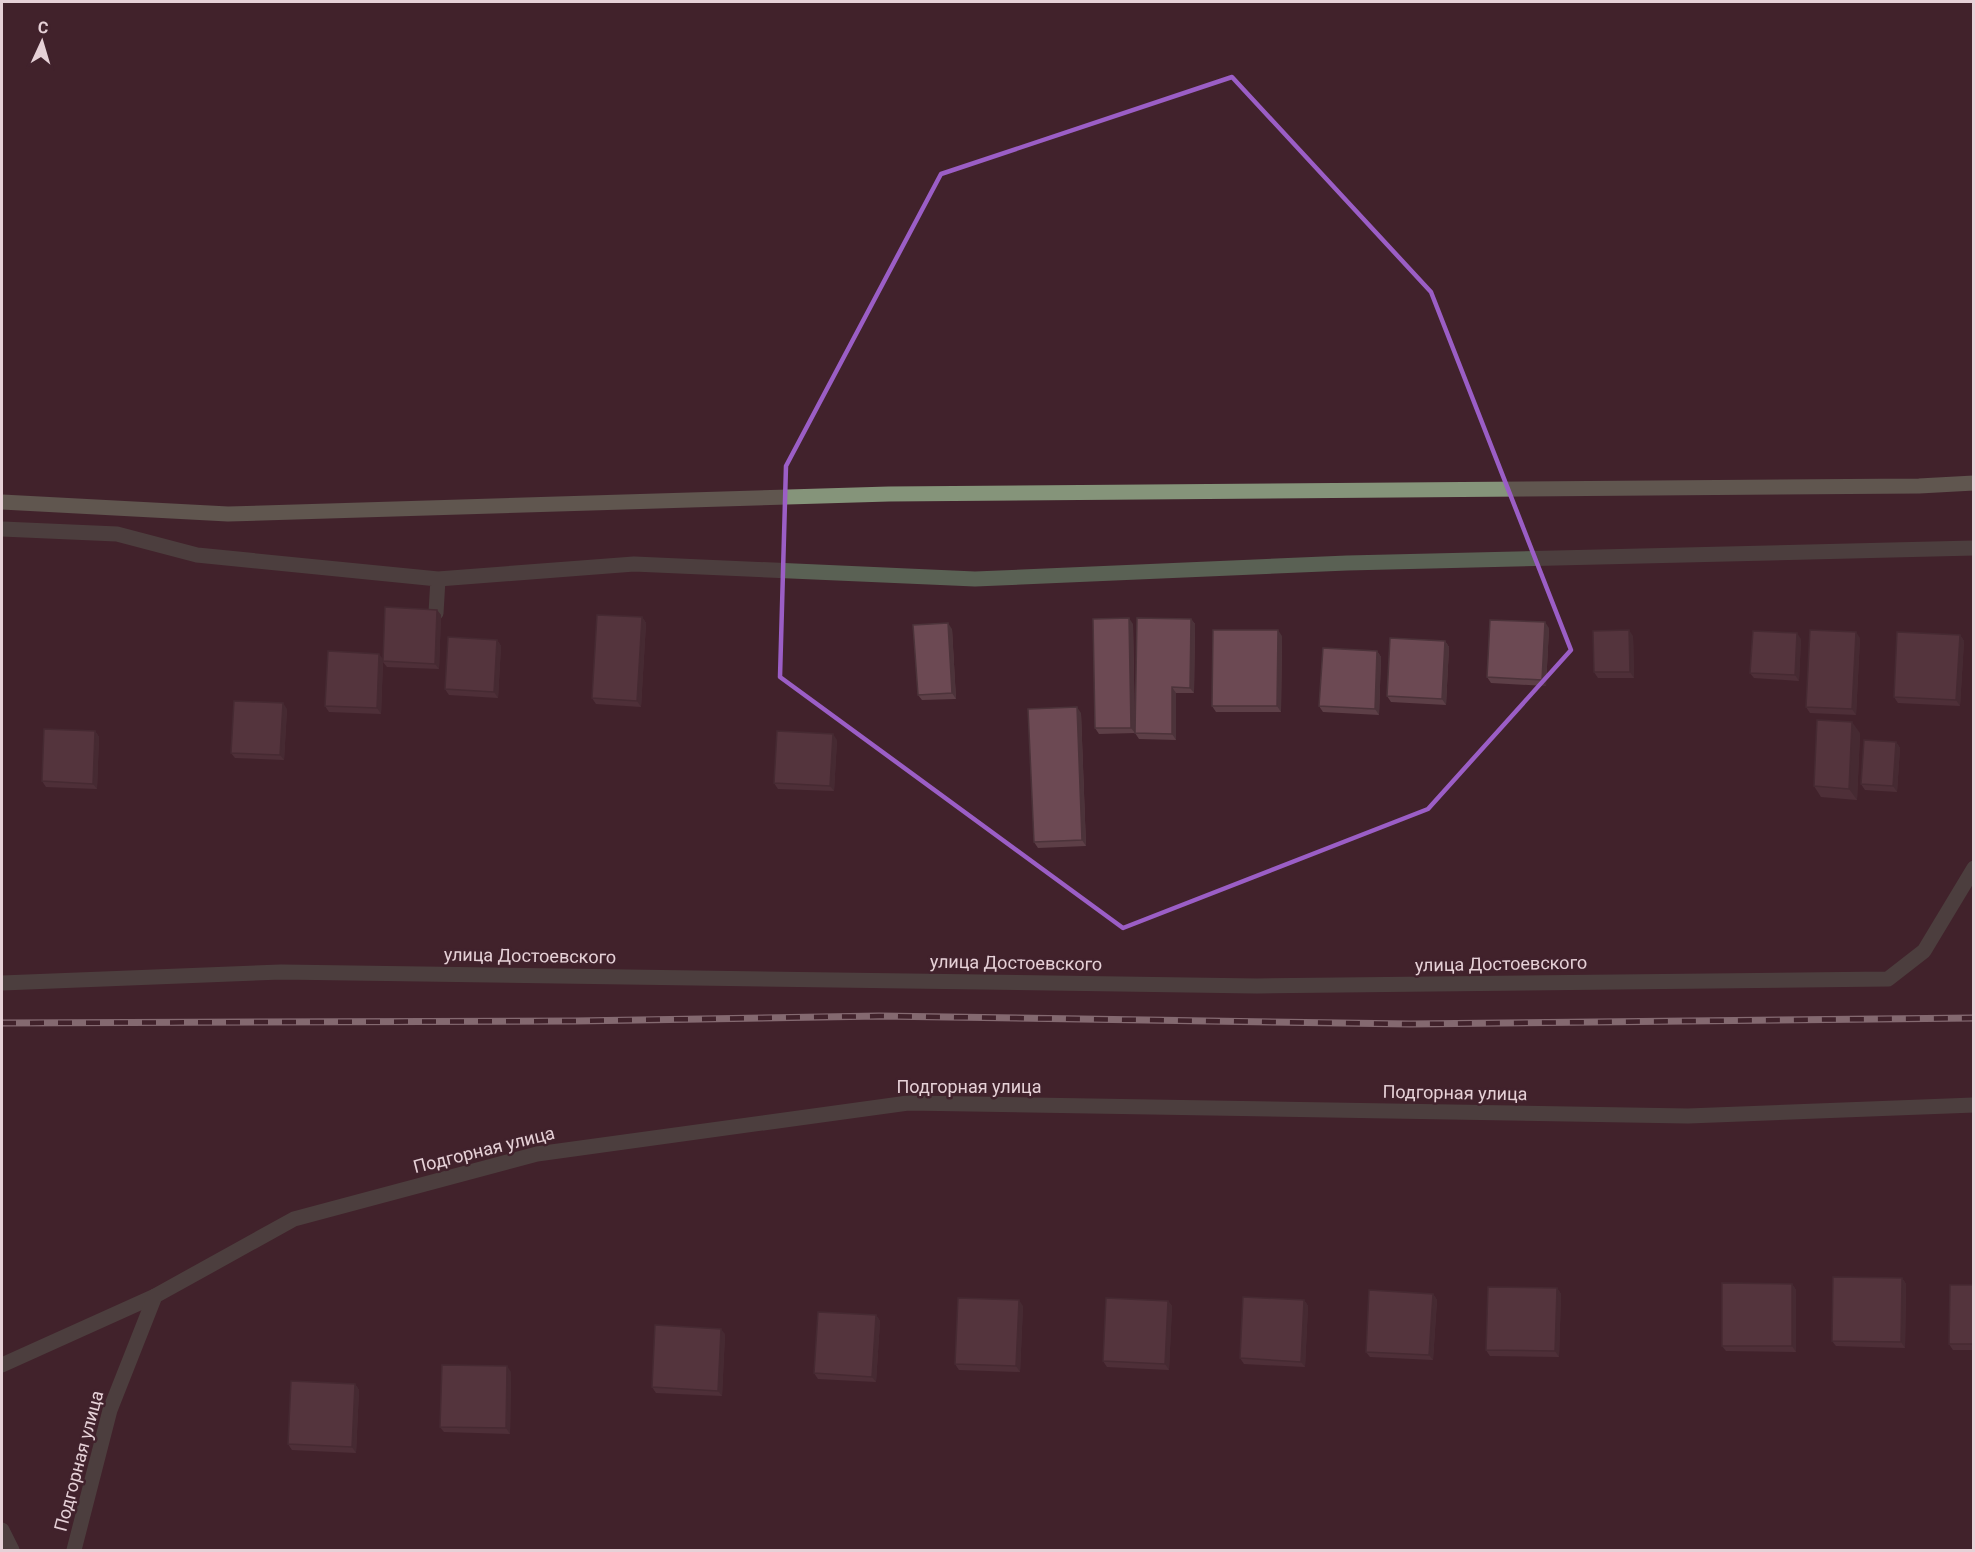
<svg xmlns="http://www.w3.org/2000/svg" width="1975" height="1552" font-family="Roboto,sans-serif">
<rect width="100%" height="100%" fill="#41222c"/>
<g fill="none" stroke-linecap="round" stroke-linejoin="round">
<path stroke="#5a6154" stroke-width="15" d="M2 529 117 534 197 555 438 579 436 613
M438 579 634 564 975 579 1347 563 1974 548
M2 1365 155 1296
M2 1530 12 1550"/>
<path stroke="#5a6154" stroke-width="15" d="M2 983 281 972 1257 986 1888 979 1924 951 1974 868
M74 1550 110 1410 155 1296 294 1219 537 1154 908 1103 1688 1116 1974 1105"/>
<path stroke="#85947a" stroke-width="15" d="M2 502 228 514 889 494 1919 486 1974 483"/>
<defs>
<path id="rail" d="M2 1023 575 1021 879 1016 1410 1024 1974 1018"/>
</defs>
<use href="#rail" stroke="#d4bec4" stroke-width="7"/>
<use href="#rail" stroke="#41222c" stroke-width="4.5" stroke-dasharray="14" stroke-linecap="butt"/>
</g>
<path fill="#5d3f47" d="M437 610 441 615 439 669 387 667 383 662 381 714 329 712 325 706 383 659Z
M642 617 646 623 641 707 596 704 592 698Z
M1191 619 1195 624 1194 693H1176V740L1139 739 1135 733 1099 734 1095 728 1133 624 1135 732Z
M1549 628 1546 686 1491 683 1487 677Z
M952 629 956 699 922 700 918 695Z
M1960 635 1964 641 1960 706 1898 703 1894 697Z
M1282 636 1281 712H1216L1212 706Z
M1633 636 1634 678H1598L1594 672Z
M1860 638 1856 715 1810 713 1806 707Z
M1801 639 1799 681 1754 678 1750 673Z
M497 640 501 646 498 698 449 695 445 689Z
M1445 641 1449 647 1446 705 1391 702 1387 696Z
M1377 651 1381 657 1379 715 1323 712 1319 706Z
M287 709 284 760 235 758 231 753Z
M1081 713 1086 846 1038 848 1034 842Z
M95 731 99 737 97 789 46 787 42 781Z
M1860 733 1857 800 1821 797 1814 786Z
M837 740 834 791 778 789 774 783Z
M1896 742 1900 748 1897 792 1865 790 1861 784Z
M1902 1278 1906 1284 1905 1348 1836 1346 1832 1341Z
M1792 1284 1796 1290V1352L1726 1351 1722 1346Z
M1974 1285V1350H1953L1949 1344Z
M1557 1288 1561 1294 1559 1357 1490 1356 1486 1350Z
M1433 1294 1437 1300 1433 1360 1370 1357 1366 1352Z
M1304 1300 1308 1306 1305 1367 1244 1364 1240 1358Z
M1168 1301 1172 1306 1169 1370 1107 1367 1103 1361Z
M1023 1306 1020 1372 959 1370 955 1364Z
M876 1315 880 1321 876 1382 818 1379 814 1373Z
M725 1334 722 1396 656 1393 652 1387Z
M511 1372 510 1434 444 1432 440 1427Z
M355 1384 359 1390 356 1453 292 1450 288 1444Z"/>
<path fill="#4c333a" d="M437 610 441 615 439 669 435 664Z
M642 617 646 623 641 707 637 701Z
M1129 618 1133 624 1135 733 1131 728Z
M1191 619 1195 624 1194 693 1190 688Z
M1545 622 1549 628 1546 686 1542 680Z
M948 623 952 629 956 699 952 693Z
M1278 630 1282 636 1281 712 1277 706Z
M1629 630 1633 636 1634 678 1630 672Z
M1856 632 1860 638 1856 715 1852 709Z
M1797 633 1801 639 1799 681 1795 675Z
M1960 635 1964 641 1960 706 1956 700Z
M497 640 501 646 498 698 494 692Z
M1445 641 1449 647 1446 705 1442 699Z
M1377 651 1381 657 1379 715 1375 709Z
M379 654 383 659 381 714 377 708Z
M1172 687 1176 693V740L1172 734Z
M283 703 287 709 284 760 280 755Z
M1077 707 1081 713 1086 846 1082 840Z
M1852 722 1860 733 1857 800 1849 789Z
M95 731 99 737 97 789 93 784Z
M833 734 837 740 834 791 830 786Z
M1896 742 1900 748 1897 792 1893 786Z
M1902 1278 1906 1284 1905 1348 1901 1342Z
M1792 1284 1796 1290V1352L1792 1346Z
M1557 1288 1561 1294 1559 1357 1555 1351Z
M1433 1294 1437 1300 1433 1360 1429 1355Z
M1019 1300 1023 1306 1020 1372 1016 1366Z
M1304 1300 1308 1306 1305 1367 1301 1362Z
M1168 1301 1172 1306 1169 1370 1165 1364Z
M876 1315 880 1321 876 1382 872 1377Z
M721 1329 725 1334 722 1396 718 1391Z
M507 1366 511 1372 510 1434 506 1428Z
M355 1384 359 1390 356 1453 352 1447Z"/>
<path fill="#6c4953" stroke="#4c333a" stroke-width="1.5" d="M385 607 437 610 435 664 383 661Z
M597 615 642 617 637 701 592 698Z
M1129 618 1131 728H1095L1093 619Z
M1137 618 1191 619 1190 688 1172 687V734L1135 733Z
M1490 620 1545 622 1542 680 1487 677Z
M948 623 952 693 918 695 913 625Z
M1213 630H1278L1277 706H1212Z
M1629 630 1630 672H1594L1593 631Z
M1810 630 1856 632 1852 709 1806 707Z
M1753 631 1797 633 1795 675 1750 673Z
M1897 632 1960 635 1956 700 1894 697Z
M448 637 497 640 494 692 445 689Z
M1390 638 1445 641 1442 699 1387 696Z
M1323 648 1377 651 1375 709 1319 706Z
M328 651 379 654 377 708 325 706Z
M234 701 283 703 280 755 231 753Z
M1077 707 1082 840 1034 842 1028 709Z
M1817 720 1852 722 1849 789 1814 786Z
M44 729 95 731 93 784 42 781Z
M777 731 833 734 830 786 774 783Z
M1864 740 1896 742 1893 786 1861 784Z
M1833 1277 1902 1278 1901 1342 1832 1341Z
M1722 1283 1792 1284V1346H1722Z
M1950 1285H1974V1344H1949Z
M1488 1287 1557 1288 1555 1351 1486 1350Z
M1369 1290 1433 1294 1429 1355 1366 1352Z
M1243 1297 1304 1300 1301 1362 1240 1358Z
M958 1298 1019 1300 1016 1366 955 1364Z
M1106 1298 1168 1301 1165 1364 1103 1361Z
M818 1312 876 1315 872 1377 814 1373Z
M655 1325 721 1329 718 1391 652 1387Z
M442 1365 507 1366 506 1428 440 1427Z
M291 1381 355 1384 352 1447 288 1444Z"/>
<path d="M0 0H1975V1552H0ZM1232 77 1431 292 1571 650 1428 809 1123 928 780 677 786 466 941 174Z" fill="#41222c" fill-opacity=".55" fill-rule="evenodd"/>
<path fill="none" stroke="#9b5ec6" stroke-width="4.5" stroke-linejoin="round" d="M1232 77 1431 292 1571 650 1428 809 1123 928 780 677 786 466 941 174Z"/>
<g text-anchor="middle" stroke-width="5" stroke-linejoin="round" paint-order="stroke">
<g font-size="18" fill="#e6d1d7" stroke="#41222c">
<text transform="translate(530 956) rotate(1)" y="6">улица Достоевского</text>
<text transform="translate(1016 963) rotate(1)" y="6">улица Достоевского</text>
<text transform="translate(1501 964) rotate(-1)" y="6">улица Достоевского</text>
<text x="969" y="1093">Подгорная улица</text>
<text transform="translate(1455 1093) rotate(1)" y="6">Подгорная улица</text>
<text transform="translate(484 1150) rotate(-14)" y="6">Подгорная улица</text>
<text transform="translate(79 1461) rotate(-75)" y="6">Подгорная улица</text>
</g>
</g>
<rect width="1975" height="1552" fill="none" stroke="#e6d1d7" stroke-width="6"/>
<g transform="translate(42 42) rotate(4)" stroke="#41222c" stroke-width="4.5" paint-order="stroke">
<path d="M0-4.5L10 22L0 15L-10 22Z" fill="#e6d1d7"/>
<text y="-9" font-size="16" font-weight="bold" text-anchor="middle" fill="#e6d1d7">С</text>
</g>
</svg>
